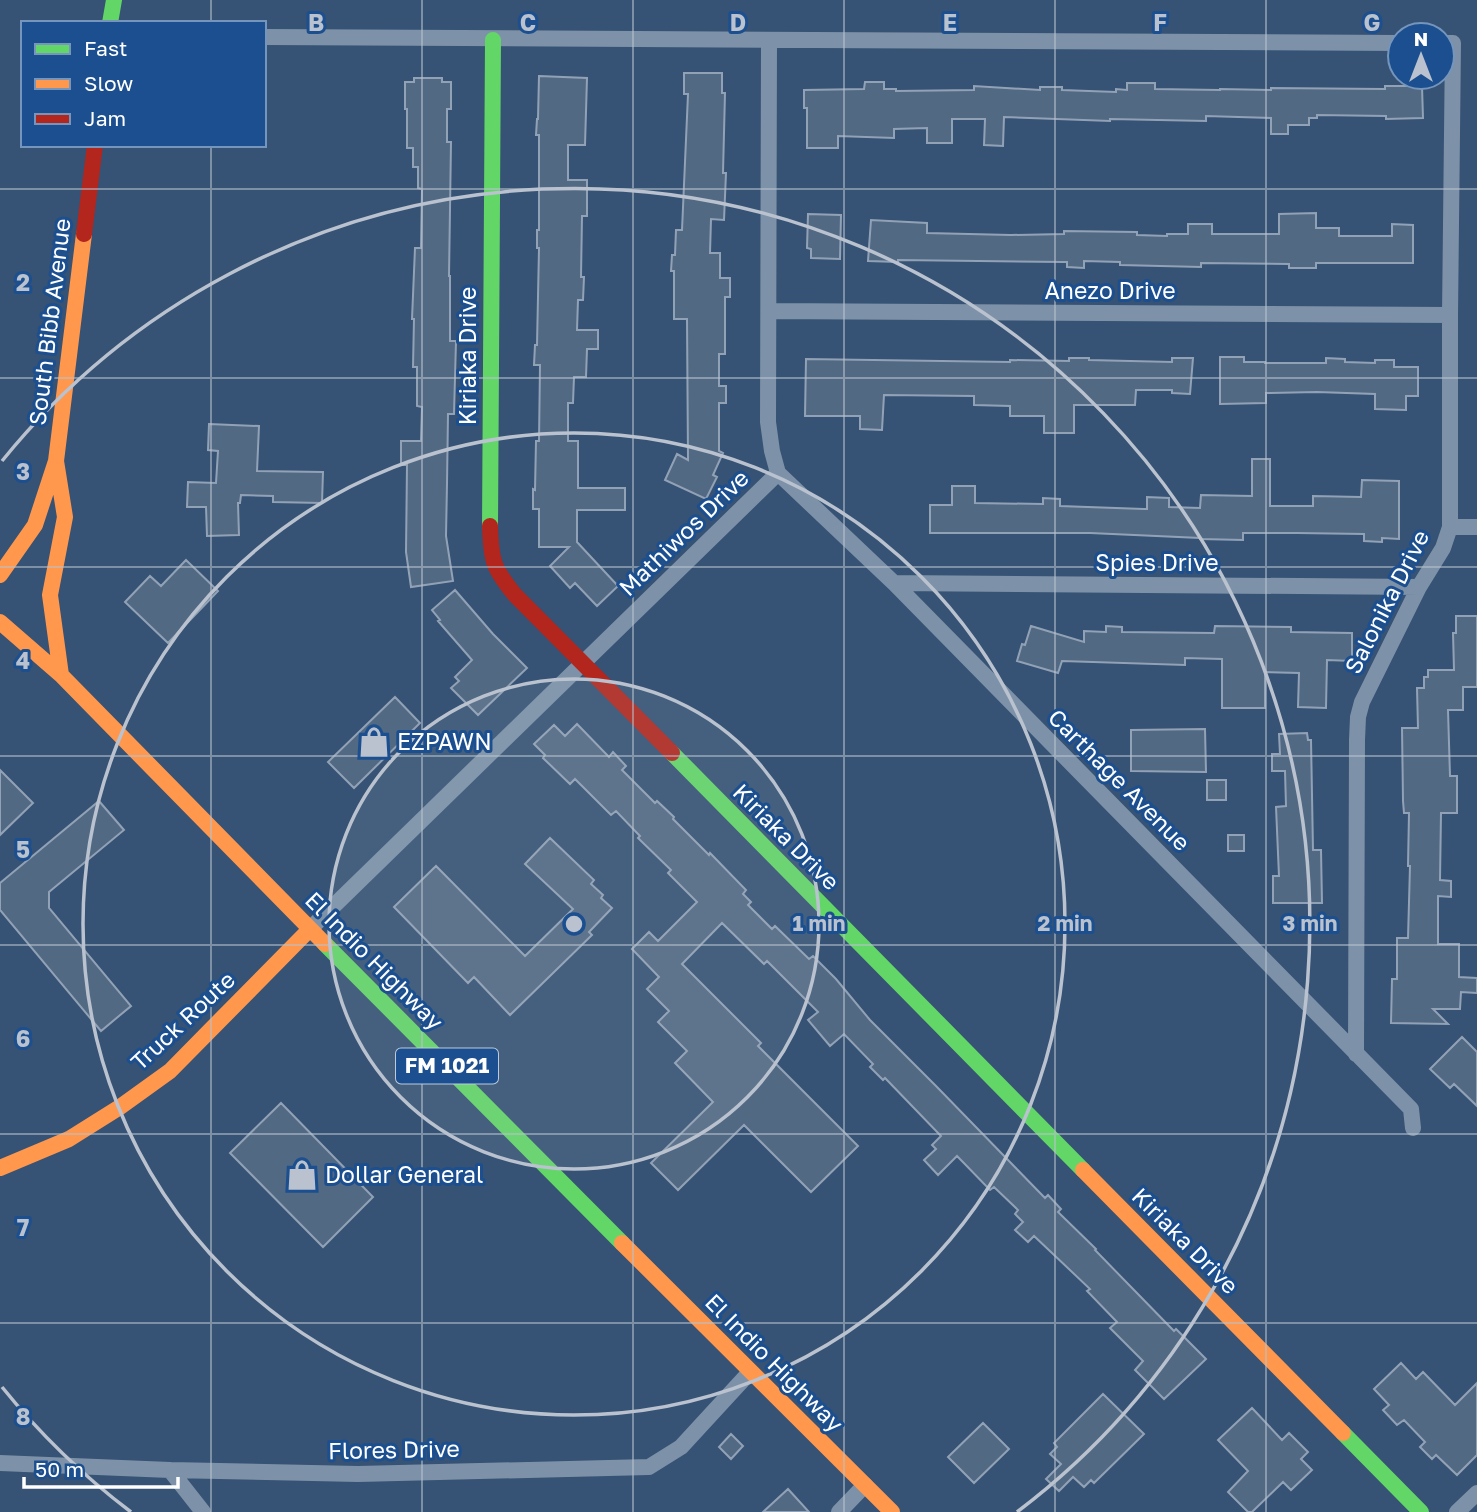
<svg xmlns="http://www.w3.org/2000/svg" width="1477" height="1512" font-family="'Golos Text',sans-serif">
<rect width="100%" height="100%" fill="#365274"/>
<path fill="#526984" stroke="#92a2b6" stroke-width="2" d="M684 73H722V93H725L723 173H726L724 220 711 219 710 253H720V278H730V297H725V354H719V386H726V403H719V451L723 453 713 475 717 477 706 499 665 480 677 454 688 460 687 319H674V271H671L672 255H675L676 230H682L688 94H684Z
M539 76 587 78 585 145H568V180H587V216H582L581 277H584L583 300H578L577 330H598V349H587L586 377H574L573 403H568V441H578V488H625V510H577V542L618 586 597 606 575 583 570 588 550 566 569 547H539V509H533V489L535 490 536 441H539L540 365H534L535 345H537L539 248H537V230H539V135H536L537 119H538Z
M414 78H442V82H451V109H447V142H451L449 276H450V341H456L454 414H448L447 484 446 536 453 581 411 587 406 552 407 465H401V441H421L422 407 417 406V367H413L414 319H412L415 248H421L422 189 418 188V167H413V148H407V109H405V82H414Z
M865 82H884V89H896V91L974 90V86L1040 90V87H1062V90L1116 92V89L1127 90V83H1155V89L1220 90V89L1271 90V88L1385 89V86H1422L1423 118 1386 119V116L1317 115V118H1309V125H1288V134H1271V118L1206 116V121L1110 119V121L1004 117 1003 146 984 145 985 119H952V143H927V128L894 129V138L838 136V148H807V108H804V90L864 89Z
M1316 213V228H1339V236H1392V224L1413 225V263H1316V268H1289V264L1201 263V267L1120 265V262L1084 261V268L1067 267V262H1063L898 260V262L868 261 871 220 927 223V233L1011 235 1064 234V231L1137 232V235L1167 236V234H1188V224H1212V234H1279V214Z
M808 214 841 215 840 259 811 258V249L807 248Z
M1220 357H1244V362H1265V363H1326V358L1345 359V362L1375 363V360H1394V367H1418V396H1406V410L1375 409V394L1317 392 1266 393V403L1220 404Z
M1069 358H1089V360L1172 362V358H1193L1190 394 1172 393V390H1136L1135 405H1074V433H1044V416H1010V406L974 405V396L884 395 882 430 860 429V416H805L806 359 1010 362V360L1069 361Z
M209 424 259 426 257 471 323 472 322 503 273 502V496L241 495 240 503H238L239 535 207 536 206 507H187L188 482 216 483 218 451 208 450Z
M1252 459H1270V506H1313V496L1361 497 1362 480 1399 481V539L1382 538V542L1364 541V534L1297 533H1243V540L1200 539V538L1090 533H930V505H952V486H975V503L1043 504V498L1060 499V506L1144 509H1147V497L1169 498V507L1200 508 1201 495 1252 496Z
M186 560 218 591 168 643 125 602 150 576 161 586Z
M455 590 493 634 527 668 478 715 451 688 459 681 455 677 472 660 438 621 440 620 432 610Z
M1456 616H1477V687H1463V710H1448L1450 776H1457V813H1441L1440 880 1451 881V897L1438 896V944H1459V977L1477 978V993L1461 992 1460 1009H1433L1448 1024 1391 1023 1392 979H1397V938H1408L1410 866H1408L1409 813H1404L1403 801 1402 728H1418L1417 688H1424V677H1428V670H1454L1453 633H1456Z
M1031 626 1084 642V631L1106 632V626L1122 627V632L1214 633 1215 626 1291 627V632L1352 633V661L1327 660 1326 708 1298 707 1299 673 1265 672V708H1222V659L1185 658V665L1062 661 1058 673 1017 661 1022 644 1025 645Z
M395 697 420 723 354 788 328 762Z
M577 724 609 757 613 752 626 766 622 770 655 803 657 801 674 817 673 819 709 855 710 853 746 890 743 894 751 902 748 905 772 929 775 926 809 959 813 956 836 979 870 1020 936 1086 1045 1198 1048 1195 1061 1209 1058 1212 1096 1249 1095 1250 1174 1331 1176 1329 1206 1359 1164 1399 1135 1370 1143 1361 1110 1328 1117 1322 1087 1291 1090 1289 1034 1236 1028 1242 1015 1230 1023 1222 1015 1214 1018 1210 994 1187 990 1190 957 1156 938 1175 924 1160 936 1149 932 1145 941 1136 885 1078 883 1080 870 1067 873 1064 844 1034 830 1046 808 1020 818 1012 767 961 764 964 722 923 682 964 761 1043 758 1046 858 1146 811 1192 744 1125 678 1190 651 1163 713 1102 675 1063 687 1051 658 1022 669 1011 647 989 659 977 632 949 649 932 658 941 697 902 668 873 671 870 638 838 640 836 616 811 611 815 575 779 570 784 543 758 545 755 534 744 554 725 565 736Z
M1205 729 1206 772 1131 771V730Z
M1307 733 1308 740H1311L1313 850H1321L1322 903H1273V876H1279L1276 807 1286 806 1285 771H1272V754H1280L1279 734Z
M0 770 33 803 0 835Z
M1207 780H1226V800H1207Z
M99 801 124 830 49 892V908L131 1006 101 1031 0 910V883Z
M1228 835H1244V851H1228Z
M550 838 594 880 591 884 603 895 601 898 612 908 589 932 592 935 510 1015 474 977 468 983 394 907 436 866 525 956 573 909 525 864Z
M1462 1037 1477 1052V1106L1454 1084 1450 1088 1430 1069Z
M281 1103 373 1197 323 1247 230 1153Z
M1401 1363 1416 1379 1423 1372 1455 1405 1477 1383V1455L1457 1475 1436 1455 1432 1459 1420 1447 1425 1442 1404 1420 1397 1425 1383 1410 1389 1405 1374 1389Z
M1103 1394 1144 1434 1094 1483 1091 1480 1084 1487 1073 1477 1059 1491 1046 1479 1061 1464 1050 1454 1057 1447 1054 1443Z
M1252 1408 1282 1440 1289 1433 1308 1452 1301 1459 1312 1470 1291 1490 1283 1482 1252 1512H1248L1228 1492 1248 1471 1218 1440Z
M983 1423 1009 1449 974 1483 948 1457Z
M731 1434 743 1446 731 1459 719 1447Z
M788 1489 809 1512H763Z"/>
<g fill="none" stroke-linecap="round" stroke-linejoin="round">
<path stroke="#7d92a8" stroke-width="16" d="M264 37 1400 43
M769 311 1450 315
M778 473 894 583 1411 1109 1413 1128
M1450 527H1477
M894 583 1419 587
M310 929 778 473 772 451 768 422 769 40
M1356 1054 1357 740 1358 717 1362 702 1419 587 1443 548 1450 527V315L1453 43H1442
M0 1463 170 1470 358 1474 649 1467 681 1447 750 1372
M170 1470 203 1512
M839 1512 865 1485
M1457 1512 1477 1493"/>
<path stroke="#63d668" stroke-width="16" d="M110 23 114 0
M490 526 493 40
M672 753 1083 1170
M325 944 622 1243
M1343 1433 1421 1512"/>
<path stroke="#ff974d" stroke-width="16" d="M56 461 65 517 50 595 61 675
M0 575 35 525 56 461 84 234
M0 622 61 675 325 944
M0 1168 69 1139 120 1107 170 1071 310 929
M1083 1170 1343 1433
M622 1243 892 1512"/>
<path stroke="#b3261e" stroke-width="16" d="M84 234 95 145
M490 526C491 561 493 568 515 595L672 753"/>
</g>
<path fill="none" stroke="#b9c2ce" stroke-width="2" stroke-opacity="0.55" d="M211 0V23M422 0V1512M633 0V1512M844 0V1512M1055 0V1512M1266 0V1512M211 145V1512M0 189H1477M0 378H1477M0 567H1477M0 756H1477M0 945H1477M0 1134H1477M0 1323H1477"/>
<circle cx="574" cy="924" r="245" fill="#b9c2ce" fill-opacity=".12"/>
<g fill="none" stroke="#b9c2ce" stroke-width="3.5">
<circle cx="574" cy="924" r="245"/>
<circle cx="574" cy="924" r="491"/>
<path d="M131 1512A736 736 0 0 1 2 1387M2 461A736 736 0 1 1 1017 1512"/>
</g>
<defs>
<symbol id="shop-bare" viewBox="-9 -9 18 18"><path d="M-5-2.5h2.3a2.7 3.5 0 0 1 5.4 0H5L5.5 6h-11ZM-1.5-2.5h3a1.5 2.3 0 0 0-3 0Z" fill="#b9c2ce" stroke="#1b4f8f" stroke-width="2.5" paint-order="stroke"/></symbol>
</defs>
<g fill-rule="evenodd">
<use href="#shop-bare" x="352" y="720" width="44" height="44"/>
<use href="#shop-bare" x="280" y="1153" width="44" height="44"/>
</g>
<g text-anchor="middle" stroke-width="6" stroke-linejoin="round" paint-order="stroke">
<rect fill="#1b4f8f" stroke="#bbcadd" stroke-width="2" x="396" y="1048.5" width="102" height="35" rx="5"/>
<g font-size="21" font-weight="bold" fill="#fff">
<text x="447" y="1073">FM 1021</text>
</g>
<g font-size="23" fill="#fff" stroke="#1b4f8f">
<text x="1110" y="299">Anezo Drive</text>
<text transform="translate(50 322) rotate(-83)" y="8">South Bibb Avenue</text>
<text transform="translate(468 356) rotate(-90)" y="8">Kiriaka Drive</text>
<text transform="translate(684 533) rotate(-44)" y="8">Mathiwos Drive</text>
<text x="1157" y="571">Spies Drive</text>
<text transform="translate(1387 602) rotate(-63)" y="8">Salonika Drive</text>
<text transform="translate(1119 780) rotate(45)" y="8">Carthage Avenue</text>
<text transform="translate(786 837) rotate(45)" y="8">Kiriaka Drive</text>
<text transform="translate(374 961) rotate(45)" y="8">El Indio Highway</text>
<text transform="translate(183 1021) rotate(-43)" y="8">Truck Route</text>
<text transform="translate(1185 1241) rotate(45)" y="8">Kiriaka Drive</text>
<text transform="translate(774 1363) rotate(45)" y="8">El Indio Highway</text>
<text transform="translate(394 1450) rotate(-1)" y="8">Flores Drive</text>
</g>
<g font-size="23" fill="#fff" stroke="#1b4f8f" text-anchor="start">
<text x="397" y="750">EZPAWN</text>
<text x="325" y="1183">Dollar General</text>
</g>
</g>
<g font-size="23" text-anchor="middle" font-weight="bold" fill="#b9c2ce" stroke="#1b4f8f" stroke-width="6" stroke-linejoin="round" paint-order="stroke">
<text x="316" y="31">B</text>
<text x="528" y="31">C</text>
<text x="738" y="31">D</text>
<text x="950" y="31">E</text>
<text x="1160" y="31">F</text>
<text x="1372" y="31">G</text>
<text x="23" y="291">2</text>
<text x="23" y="480">3</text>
<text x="23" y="669">4</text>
<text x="23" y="858">5</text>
<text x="23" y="1047">6</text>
<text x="23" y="1236">7</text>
<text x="23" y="1425">8</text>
</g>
<circle cx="574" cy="924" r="10" fill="#b9c2ce" stroke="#1b4f8f" stroke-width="3.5"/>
<g font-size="21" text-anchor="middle" font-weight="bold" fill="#b9c2ce" stroke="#1b4f8f" stroke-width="6" stroke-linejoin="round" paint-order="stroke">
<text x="819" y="931">1 min</text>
<text x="1065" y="931">2 min</text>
<text x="1310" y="931">3 min</text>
</g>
<rect x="21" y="21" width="245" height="126" fill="#1b4f8f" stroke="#7695bc" stroke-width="2"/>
<rect x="35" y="44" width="35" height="10" fill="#63d668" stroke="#7695bc" stroke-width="2"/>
<text x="84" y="56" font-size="21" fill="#ffffff">Fast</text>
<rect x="35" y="79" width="35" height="10" fill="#ff974d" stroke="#7695bc" stroke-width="2"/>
<text x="84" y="91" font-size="21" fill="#ffffff">Slow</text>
<rect x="35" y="114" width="35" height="10" fill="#b3261e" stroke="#7695bc" stroke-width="2"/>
<text x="84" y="126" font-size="21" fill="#ffffff">Jam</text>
<g transform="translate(1421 56)"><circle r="33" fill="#1b4f8f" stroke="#7695bc" stroke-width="2"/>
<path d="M0-5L12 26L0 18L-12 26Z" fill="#b9c2ce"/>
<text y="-10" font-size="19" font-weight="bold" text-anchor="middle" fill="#ffffff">N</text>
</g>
<path d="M24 1477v10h154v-10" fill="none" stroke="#ffffff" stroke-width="3.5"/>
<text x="35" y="1477" font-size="21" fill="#ffffff" stroke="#1b4f8f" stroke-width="5" paint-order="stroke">50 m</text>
</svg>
